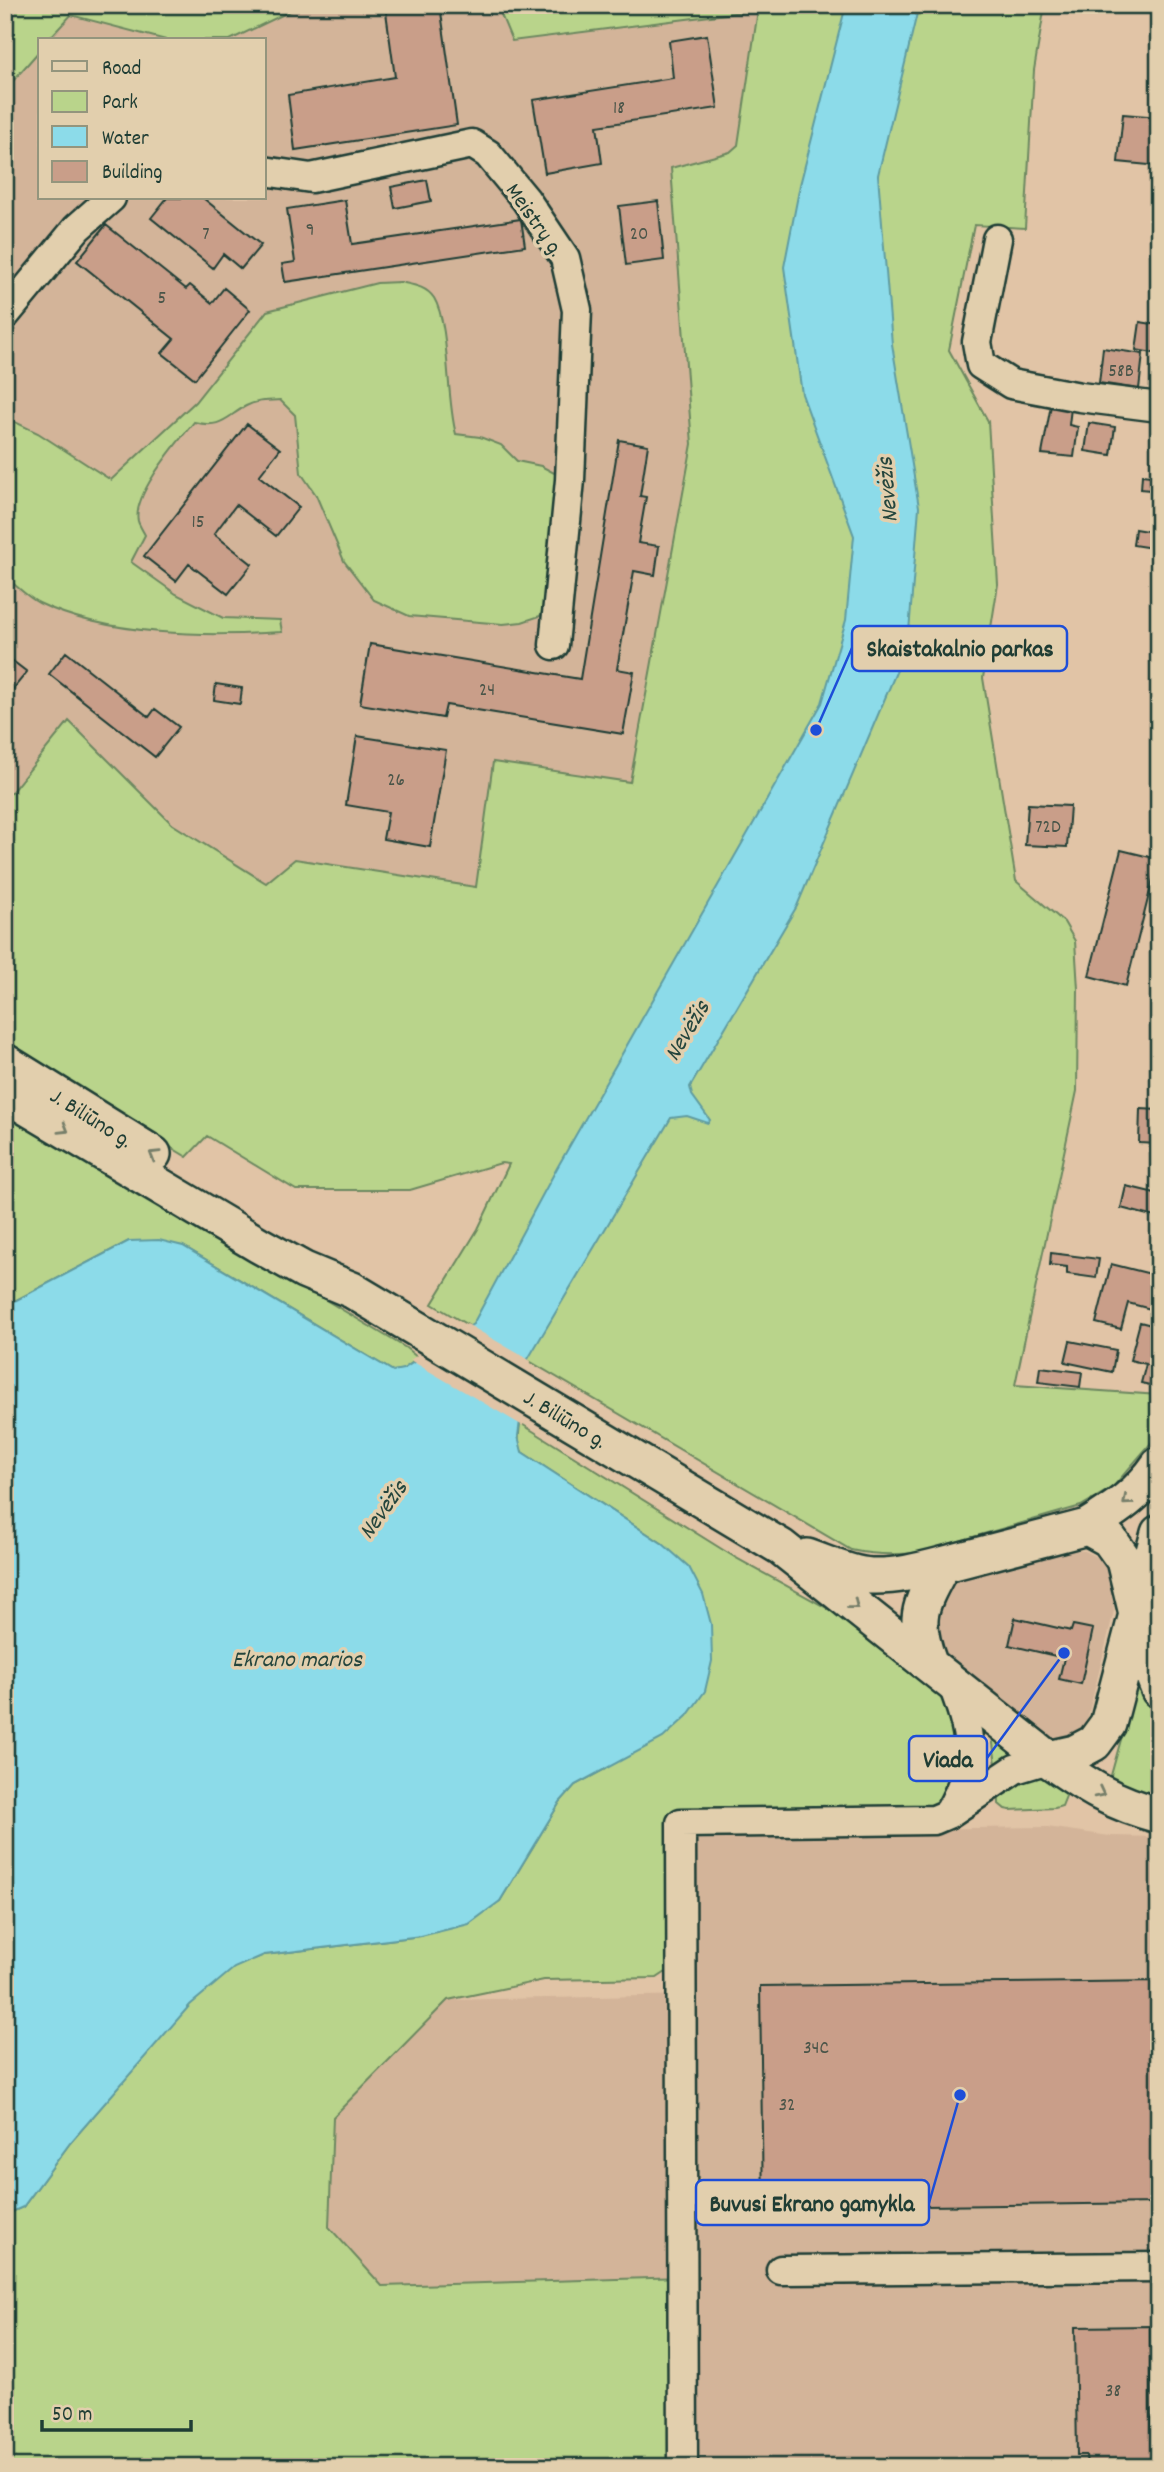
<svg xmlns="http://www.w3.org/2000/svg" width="1164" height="2472" font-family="Dekko,sans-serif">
<rect width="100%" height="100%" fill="#e1c4a6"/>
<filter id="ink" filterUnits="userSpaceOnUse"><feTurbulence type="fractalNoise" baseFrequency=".0143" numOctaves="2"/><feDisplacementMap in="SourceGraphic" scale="14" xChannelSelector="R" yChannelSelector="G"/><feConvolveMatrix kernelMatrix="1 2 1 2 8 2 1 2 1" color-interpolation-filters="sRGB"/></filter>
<g filter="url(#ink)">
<path fill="#d3b499" d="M303 5H497L513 41 758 10 738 145 730 152 671 168 692 444 630 782 493 762 477 887 296 859 267 883 172 824 69 722 5 800V577L37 601 64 613 99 623 148 629 226 636 280 620 223 618 176 594 131 562 145 535 138 520 139 507 151 478 194 422 233 416 247 405 261 401 280 400 295 415 301 473 316 495 344 561 541 466 517 461 501 445 480 437 456 434 451 417 442 323 434 298 422 287 400 282 377 283 267 311 195 402 111 480 38 433 5 417V90L40 50V198H264V40H230Z
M71 15 166 40H48Z
M1069 1550 1085 1551 1103 1560 1110 1572 1114 1611 1085 1728 1056 1744 935 1653 928 1612 943 1590 962 1579Z
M1047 1827 1110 1836 1159 1837V2467H683V2277L382 2286 329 2227 333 2116 448 2000 691 1995 693 1832Z"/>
<path fill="#b9d48b" stroke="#6c8860" stroke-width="2" d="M5 5H303L230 40H166L71 15 48 40H40V50L5 90Z
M497 5H1045L1034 70 1025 228 974 225 949 350 988 421 998 584 983 678 1016 881 1064 922 1075 941 1078 989 1077 1091 1015 1385 1159 1395V1434L1113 1487 1081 1506 921 1552C896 1556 875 1555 851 1550L432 1304 478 1229 509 1164 501 1163 410 1190H296L207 1136 187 1157 5 1047V800L69 721 172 824 266 883 295 859 476 887 493 762 630 782 692 444 671 168 730 152 738 145 758 10 512 41Z
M400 282C413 285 426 286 434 298 450 324 446 399 456 434L480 437 501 445 517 461 541 466 562 477 551 598 540 616 522 622 503 624 409 616 374 600 344 561 316 495 301 473 295 415 280 400C268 401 257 400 246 406 225 418 221 429 194 422 178 442 132 494 138 521 139 525 143 531 145 535L131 562 176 594 223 618 280 620 282 632C208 637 107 636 39 603 27 597 16 585 5 577V417L38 433 111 480 195 402 267 311 377 283Z
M5 1108 406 1348 418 1358 403 1370 393 1371 183 1246 129 1241 5 1306Z
M520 1423 736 1558 847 1619 941 1694 958 1734 950 1793 931 1809 671 1814 672 1968 657 1978 544 1980 448 2000 333 2117 329 2227 382 2286 683 2277V2467H338L303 2458 285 2467H5V2215L23 2207 70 2143 190 2004 234 1967 264 1955 421 1936 500 1901 560 1802 575 1785 605 1769 663 1544 522 1452 518 1444Z
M1139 1675 1159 1720V1803L1110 1779Z
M992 1737 1064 1785 1066 1796 1062 1806 1055 1808 1010 1810 1005 1809 999 1804 998 1777Z"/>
<path fill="#8cdbe9" stroke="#609ca1" stroke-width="2" d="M846 5H919L878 175 892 344 919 507 908 644 797 906 690 1087 692 1095 710 1120 708 1123 687 1116 671 1118 528 1359 518 1436 522 1452 663 1544 689 1567 703 1594 711 1624 712 1661 705 1691 687 1716 663 1738 575 1785 560 1802 500 1901 469 1924 421 1936 264 1955 234 1968 190 2005 70 2143 23 2207 5 2215V1306L129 1241 159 1240 183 1246 393 1371 403 1369 473 1324 557 1168 822 703 846 620 854 536 802 394 784 267 800 185Z"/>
<path fill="#e1c4a6" d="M467 1324 531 1361 523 1426 410 1360Z"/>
<path fill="#c99e89" stroke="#1f3d34" stroke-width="2" d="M385 5H440L457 125 295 150 288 95 395 77Z
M707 35 718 108 597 126 602 163 545 173 533 100 673 78 669 41Z
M1123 114 1159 117V166L1118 162Z
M427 180 431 201 395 208 391 187Z
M167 198H203L261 245 241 269 223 254 213 268 151 218Z
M345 200 352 244 521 219 525 246 285 282 282 264 295 262 287 209Z
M658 201 664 260 626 265 619 206Z
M106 225 186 289 190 285 212 303 224 288 250 310 195 379 162 353 174 339 77 261Z
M1140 322 1159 325V354L1136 350Z
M1103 348 1143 354 1139 389 1099 383Z
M1051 405 1071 408 1069 425 1078 427 1074 457 1042 454Z
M1089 423 1115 427 1111 455 1085 451Z
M247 424 280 449 259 476 299 507 276 536 236 505 214 534 252 564 228 594 189 564 176 581 144 556Z
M619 440 648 445 640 496 646 497 638 543 659 546 655 575 634 571 617 669 634 672 623 734 446 705 443 718 360 704 370 644 580 679Z
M1142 475 1159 477V491L1141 489Z
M1135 529 1159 533V549L1133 545Z
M66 652 149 717 155 709 179 727 155 757 49 674Z
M5 655 27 672 5 699Z
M216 684 242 688 240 704 214 700Z
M357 736 446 750 430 847 383 839 388 812 346 805Z
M1028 804 1070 806 1067 847 1025 845Z
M1121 850 1158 859 1126 986 1089 976Z
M1140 1109 1159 1110V1144L1139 1143Z
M1126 1186 1159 1194 1155 1217 1121 1208Z
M1051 1253 1099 1259 1096 1278 1067 1274V1267L1050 1265Z
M1111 1264 1159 1276 1158 1311 1128 1303 1121 1329 1096 1323Z
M1140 1322 1159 1327V1387L1141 1383 1146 1364 1130 1360Z
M1070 1341 1116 1350 1112 1372 1065 1362Z
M1040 1367 1082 1372 1080 1387 1038 1382Z
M1015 1618 1071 1631 1073 1625 1093 1629 1081 1684 1059 1679 1064 1658 1009 1645Z
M1159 1981V2203L763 2208 760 1986Z
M1150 2326 1151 2452H1159V2467H1087L1086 2455H1077L1075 2327Z"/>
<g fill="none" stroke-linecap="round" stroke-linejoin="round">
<defs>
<path id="minor" d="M264 171 311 178 472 144 488 154 526 200 565 258 577 310 570 480 554 645
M997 239 977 342 981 365 1011 384 1080 397 1159 407
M5 315 77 228 111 198
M949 1812C979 1760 971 1734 951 1680
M781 2270 1159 2267
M683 2467 681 1823 934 1820 948 1814 1015 1769 1048 1759"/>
<path id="major" d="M5 1062 153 1154
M5 1094 259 1245 304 1270 352 1290 781 1547 1048 1759 1075 1753 1094 1743 1108 1724 1137 1614 1124 1560 1109 1539 1087 1527 942 1565C920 1606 912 1617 929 1663
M1087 1527C1116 1509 1140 1493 1159 1465
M1159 1533 1137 1614 1145 1653 1159 1690
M807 1557C827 1564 850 1575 871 1576 895 1577 919 1571 942 1565
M1048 1759C1087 1786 1112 1803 1159 1815"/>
</defs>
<use href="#minor" stroke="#1f3d34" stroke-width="33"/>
<use href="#major" stroke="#1f3d34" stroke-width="40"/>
<use href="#minor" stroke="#e2cfad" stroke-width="28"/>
<use href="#major" stroke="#e2cfad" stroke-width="35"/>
</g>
<defs><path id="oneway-chevron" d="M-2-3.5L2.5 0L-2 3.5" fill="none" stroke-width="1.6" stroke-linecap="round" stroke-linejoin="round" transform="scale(1.75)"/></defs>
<g stroke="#777f6a">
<use href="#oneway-chevron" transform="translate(64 1129) rotate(31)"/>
<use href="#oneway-chevron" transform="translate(154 1155) rotate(-149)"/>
<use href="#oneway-chevron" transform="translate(1127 1501) rotate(139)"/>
<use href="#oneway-chevron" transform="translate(854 1605) rotate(38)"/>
<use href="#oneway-chevron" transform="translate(1100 1793) rotate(27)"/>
</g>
</g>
<g text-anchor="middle" stroke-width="7" stroke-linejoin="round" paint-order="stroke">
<g font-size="19" fill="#4a5549">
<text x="619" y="113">18</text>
<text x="310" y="235">9</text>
<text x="206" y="239">7</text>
<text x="639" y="239">20</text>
<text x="162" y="303">5</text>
<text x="1121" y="376">58B</text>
<text x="198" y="527">15</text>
<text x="487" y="695">24</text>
<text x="396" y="785">26</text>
<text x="1048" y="832">72D</text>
<text x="816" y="2053">34C</text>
<text x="787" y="2110">32</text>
<text x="1113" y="2396">38</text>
</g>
<g font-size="23" fill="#1f3d34" stroke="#e2cfad">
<text transform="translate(536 219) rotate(55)" y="8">Meistrų g.</text>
<text transform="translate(92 1117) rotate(32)" y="8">J. Biliūno g.</text>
<text transform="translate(566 1418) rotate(31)" y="8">J. Biliūno g.</text>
</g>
<g font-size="24" font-style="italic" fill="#24453d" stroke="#e2cfad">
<text transform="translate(886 490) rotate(-95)" y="8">Nevėžis</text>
<text transform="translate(686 1030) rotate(-59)" y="8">Nevėžis</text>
<text transform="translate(382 1509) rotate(-54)" y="8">Nevėžis</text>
<text x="297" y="1666">Ekrano marios</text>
</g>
</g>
<path fill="none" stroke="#1d4ed8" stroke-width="2.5" d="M816 730L852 648M1064 1653L987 1758M960 2095L929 2203"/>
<g fill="#1d4ed8" stroke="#e2cfad" stroke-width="2.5">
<circle cx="816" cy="730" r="7"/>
<circle cx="1064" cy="1653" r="7"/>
<circle cx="960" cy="2095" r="7"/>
</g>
<g fill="#e2cfad" stroke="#1d4ed8" stroke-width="2.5">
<rect x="852" y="626" width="215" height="45" rx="7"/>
<rect x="909" y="1736" width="78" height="45" rx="7"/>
<rect x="696" y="2180" width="233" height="45" rx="7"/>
</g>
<g font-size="24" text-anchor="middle" font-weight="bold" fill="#1f3d34">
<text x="960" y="656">Skaistakalnio parkas</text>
<text x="948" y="1767">Viada</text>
<text x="812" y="2211">Buvusi Ekrano gamykla</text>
</g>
<rect width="1164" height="2472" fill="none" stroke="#e2cfad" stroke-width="28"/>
<rect x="14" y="14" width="1136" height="2444" fill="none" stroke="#1f3d34" stroke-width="2.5" filter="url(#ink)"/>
<rect x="38" y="38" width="228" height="161" fill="#e2cfad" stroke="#94957d" stroke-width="2"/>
<rect x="52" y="61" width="35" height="10" fill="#e2cfad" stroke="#94957d" stroke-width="2"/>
<text x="102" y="74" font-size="21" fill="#1f3d34">Road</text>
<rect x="52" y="91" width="35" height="21" fill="#b9d48b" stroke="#94957d" stroke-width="2"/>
<text x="102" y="108" font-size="21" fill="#1f3d34">Park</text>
<rect x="52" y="126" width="35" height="21" fill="#8cdbe9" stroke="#94957d" stroke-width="2"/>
<text x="102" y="144" font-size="21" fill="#1f3d34">Water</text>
<rect x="52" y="161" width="35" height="21" fill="#c99e89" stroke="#94957d" stroke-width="2"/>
<text x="102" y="178" font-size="21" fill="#1f3d34">Building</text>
<path d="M42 2420v10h149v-10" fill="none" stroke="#1f3d34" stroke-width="3.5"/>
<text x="52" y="2420" font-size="21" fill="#1f3d34" stroke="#e2cfad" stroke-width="5" paint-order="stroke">50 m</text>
</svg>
